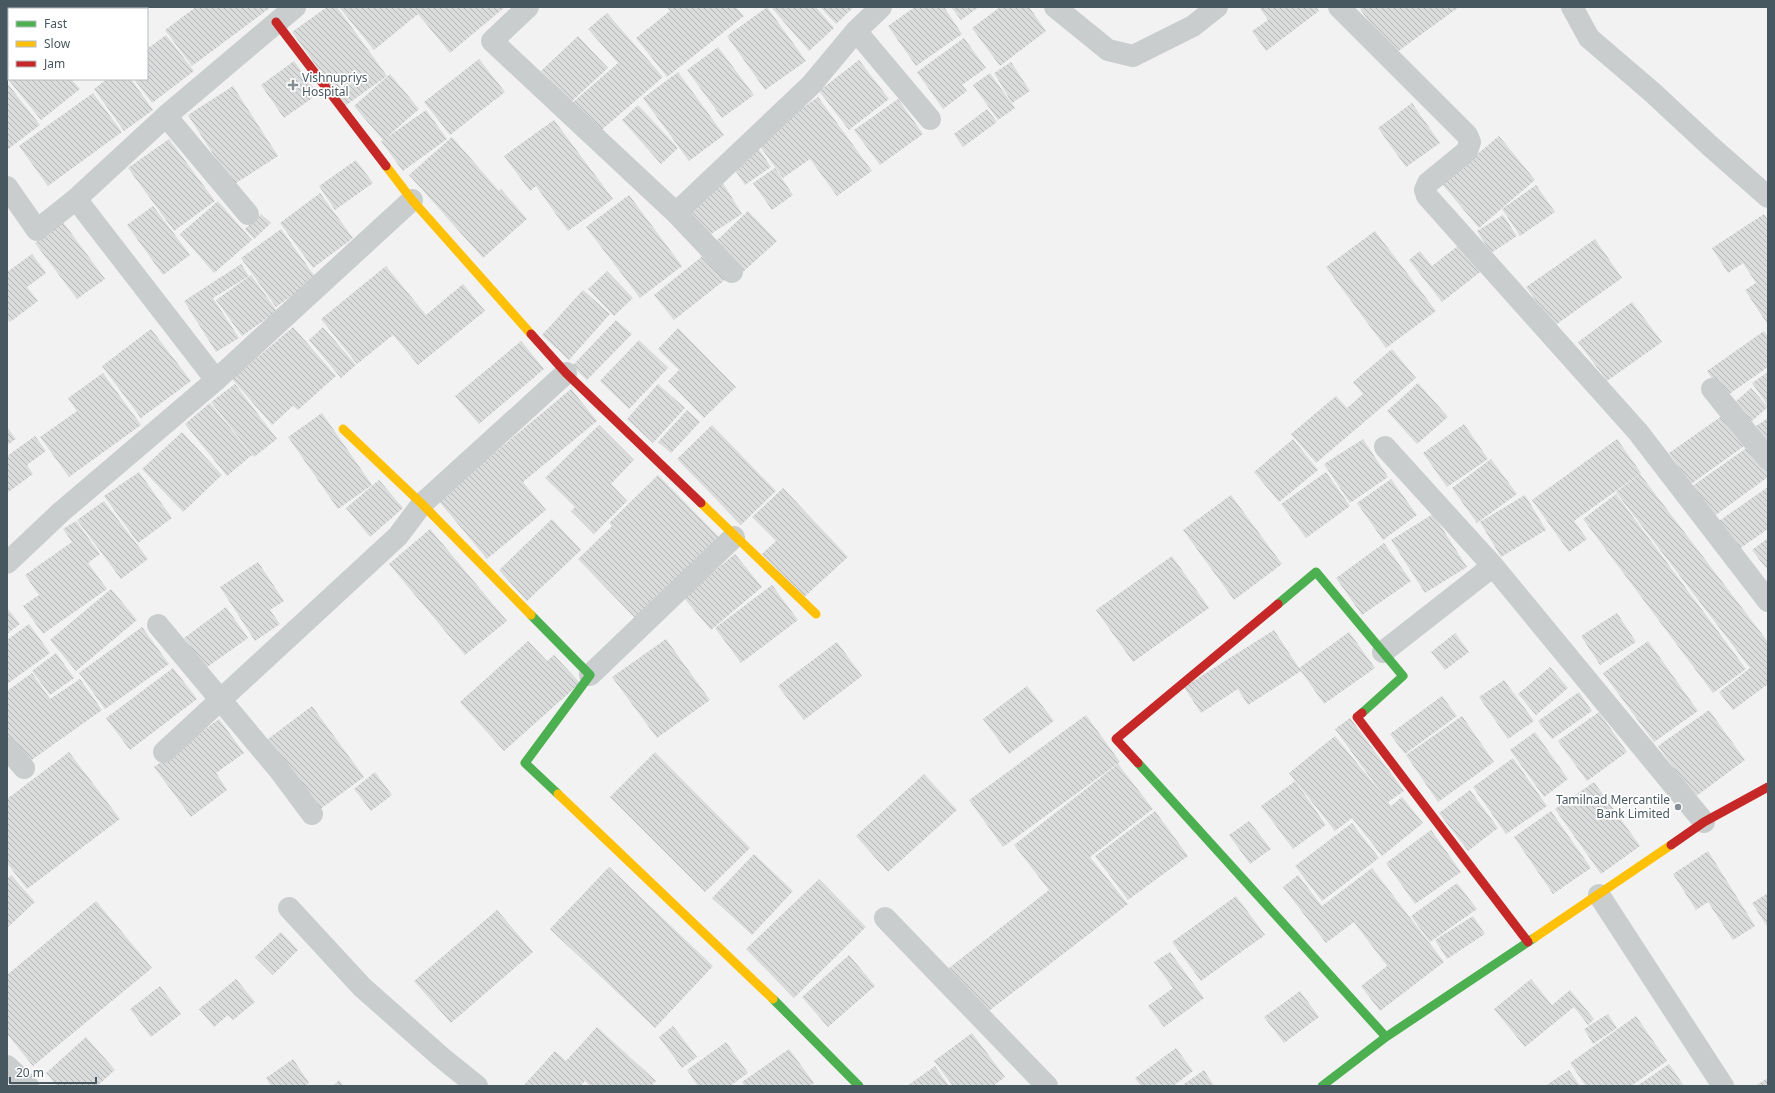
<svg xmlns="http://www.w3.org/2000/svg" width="1775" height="1093" font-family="'Noto Sans',sans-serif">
<defs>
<pattern id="building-back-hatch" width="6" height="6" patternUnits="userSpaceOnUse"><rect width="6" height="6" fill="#dadbdb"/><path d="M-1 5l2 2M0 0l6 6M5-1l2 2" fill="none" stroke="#b3b4b5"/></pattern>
</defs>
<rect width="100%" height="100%" fill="#f3f2f2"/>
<path fill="url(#building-back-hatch)" d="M7 7H19L20 9H9V41L7 42Z
M196 7H271L192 66 165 30Z
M327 7H337L387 76 345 106 292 32Z
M339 7H505L450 53 418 14 374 50Z
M667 7H736L744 16 667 77 636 38 670 11Z
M767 7 806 61 765 90 727 36Z
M771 7H816L834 28 809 51Z
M820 7H854L836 24Z
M915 7H944L962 34 916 66 888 26Z
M951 7H979L961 20Z
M998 7H1029L1046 31 1000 66 972 28 999 8Z
M1259 7H1316L1319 11 1266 51 1252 31 1268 20Z
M1363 7H1459L1393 55 1360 9Z
M607 13 663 77 598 133 572 103 618 63 588 29Z
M166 35 194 71 152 103 134 79H147V49Z
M578 36 608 68 571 102 541 71Z
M964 38 986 68 962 85 967 91 943 109 917 72Z
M718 47 754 95 722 118 687 70Z
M479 59 505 92 450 135 424 102Z
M859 60 889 99 849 130 819 91Z
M294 61 318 94 284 118 261 85Z
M1011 62 1030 91 1012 103 994 73Z
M678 72 724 135 689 161 643 98Z
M990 73 1015 108 998 120 973 85Z
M9 74V79H71L80 89 41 120 7 78Z
M390 74 419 109 386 138 426 110 447 139 403 171 381 141 383 140 354 106Z
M107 79H131L153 110 124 131 94 89Z
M7 83 40 125 7 150Z
M233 86 278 156 233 185 188 115Z
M93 93 122 132 48 186 19 146Z
M818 97 872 171 837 196 810 159 783 178 756 141Z
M898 99 923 134 880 165 854 130Z
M1412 103 1440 143 1406 167 1378 128Z
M638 105 678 148 661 164 622 120Z
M987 109 997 122 963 147 954 134Z
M554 120 613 199 568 231 536 186 530 191 504 156Z
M1499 136 1535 180 1479 228 1442 184Z
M452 137 499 191 501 189 527 219 483 258 409 175Z
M169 139 215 201 174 231 128 168Z
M756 145 771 167 745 185 731 164Z
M356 160 373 183 335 210 319 186Z
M775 168 793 195 772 210 753 183Z
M723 183 742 214 703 239 683 207Z
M1536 185 1555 212 1520 236 1502 209Z
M320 193 353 238 313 268 280 223Z
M629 195 682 266 640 298 586 227Z
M218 201 252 240 214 273 180 234Z
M153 206 190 255 163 275 127 225Z
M748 211 777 241 743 272 715 242Z
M261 214 271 223 254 239 245 229Z
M1764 214 1768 220V325L1745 290 1756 283 1743 263 1728 273 1712 248Z
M1503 215 1517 236 1491 253 1477 231Z
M63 222 105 279 77 299 35 243Z
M281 229 316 278 276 307 241 258Z
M1375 231 1436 311 1386 348 1326 267Z
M1595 239 1622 278 1554 326 1526 287Z
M1463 242 1484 269 1442 302 1409 260 1420 251 1432 266Z
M32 254 46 273 27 287 38 301 10 322 7 318V272Z
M705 254 726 279 674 320 654 295Z
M241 264 249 276 213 298 239 338 216 352 184 301Z
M386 266 426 315 463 284 485 311 418 365 393 335 357 364 321 319Z
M607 271 633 298 614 316 588 289Z
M251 275 277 311 242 336 216 300Z
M583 290 610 314 569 360 542 335Z
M1632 302 1662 342 1607 381 1578 342Z
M616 320 632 334 587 380 572 366Z
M293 327 336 376 298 410 293 406 272 425 232 379Z
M323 327 356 365 341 378 309 340Z
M678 328 736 387 704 418 668 381 679 370 658 349Z
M151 329 191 381 141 418 102 366Z
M1764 331 1768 337V367L1725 397 1707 371Z
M639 340 668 368 629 409 600 381Z
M521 341 544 369 479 424 455 396Z
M1392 349 1416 378 1316 463 1291 434 1336 396 1347 408 1363 394 1353 382Z
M1768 372V406L1752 383Z
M103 373 141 425 69 477 40 437 77 411 68 398Z
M1418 383 1448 417 1417 444 1387 411Z
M235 384 277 439 254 457 211 402Z
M658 384 685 408 653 443 627 419Z
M1751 388 1768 407 1752 421 1735 402Z
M571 389 597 421 523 482 546 510 487 559 438 500Z
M210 403 252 455 227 476 185 424Z
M687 410 700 422 671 453 658 442Z
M322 413 372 485 338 509 288 437Z
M1726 413 1747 444 1691 484 1669 453Z
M1768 418V444L1756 426Z
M1464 424 1488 459 1447 487 1423 453Z
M599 425 634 460 611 484 627 501 594 534 571 511 575 507 545 478Z
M712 425 776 491 741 525 677 459Z
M7 427 16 439 7 445Z
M182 432 222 475 183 512 142 469Z
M35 436 46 451 27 465 33 474 7 493V456Z
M1293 439 1318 470 1279 502 1254 472Z
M1363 439 1388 477 1350 503 1324 464Z
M1617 439 1641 473 1574 521 1587 539 1569 552 1532 500Z
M1752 444 1768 466V477L1713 517 1691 487Z
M1491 459 1517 494 1477 523 1452 488Z
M139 472 172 518 138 543 104 496Z
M1326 472 1350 506 1306 538 1281 504Z
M1640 474 1768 642V684L1733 710 1719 692 1750 668 1616 492Z
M658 475 720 538 636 619 578 559 612 526 609 523Z
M1391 479 1417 515 1383 540 1357 503Z
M379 480 403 508 370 537 346 508Z
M1768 487V529L1739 549 1719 521Z
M783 488 848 557 803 598 762 554 776 541 752 517Z
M1616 494 1746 669 1713 693 1583 519Z
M1231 495 1282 564 1234 600 1183 530Z
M1525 495 1546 530 1501 557 1480 522Z
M104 501 148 559 121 579 77 520Z
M1433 514 1467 567 1425 593 1391 540Z
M552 519 581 550 527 601 499 570Z
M76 521 100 554 88 563 107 589 43 634 23 606 39 595 25 575 72 542 63 529Z
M430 529 507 621 465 655 389 564Z
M1768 538V567L1766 568 1752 550Z
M1384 543 1411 581 1362 615 1336 578Z
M735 554 762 587 711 630 683 597Z
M1172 556 1209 608 1133 662 1096 610Z
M258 562 284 601 270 610 280 624 255 641 220 587Z
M772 585 798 620 741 663 715 628Z
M111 589 137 620 76 671 50 640Z
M226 607 248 638 206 668 184 638Z
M7 608 20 624 7 634Z
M1617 613 1636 642 1600 665 1581 636Z
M29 624 50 653 7 684V640Z
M142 627 169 664 105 709 79 673Z
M1274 630 1299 668 1349 632 1375 668 1324 704 1301 671 1248 705 1238 689 1201 713 1184 687Z
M1455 633 1469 652 1445 670 1431 652Z
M666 639 710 700 657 738 612 677Z
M528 641 547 661 554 655 580 683 504 751 460 702Z
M1648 641 1698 711 1654 742 1603 673Z
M837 642 862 676 804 720 778 686Z
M56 653 74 678 50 695 32 671Z
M1550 667 1568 688 1536 715 1518 694Z
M173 668 197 699 130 750 106 718Z
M32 673 50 699 80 679 102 710 26 764 7 737V691Z
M1504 680 1534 721 1508 739 1479 697Z
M1027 686 1054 721 1009 754 983 719Z
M1579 692 1592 711 1552 739 1538 721Z
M1442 696 1457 716 1405 754 1390 734Z
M312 706 364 777 315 813 264 742Z
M1709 710 1745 760 1695 797 1658 746Z
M1599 712 1627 752 1587 781 1558 741Z
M1086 715 1120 762 1003 847 969 800Z
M1462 716 1494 762 1438 802 1406 755Z
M1350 718 1404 791 1388 802 1391 806 1402 797 1423 823 1382 856 1352 818 1335 831 1289 773 1335 736 1382 794 1335 729Z
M219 719 244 753 216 773 227 790 191 817 154 767Z
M1535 732 1568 779 1544 797 1510 750Z
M69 752 120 819 27 889 7 863V799Z
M655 752 750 848 705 892 610 797Z
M1513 758 1547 806 1506 834 1473 787Z
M1118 764 1153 809 1090 857 1128 904 985 1014 949 968 1049 890 1014 845Z
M375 772 392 795 371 811 354 789Z
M924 774 957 810 888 872 856 836Z
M1295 781 1326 825 1293 849 1261 806Z
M1594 782 1640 846 1601 874 1555 809Z
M1470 790 1498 828 1468 851 1439 813Z
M1155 811 1188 856 1128 900 1095 856Z
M1551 811 1591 868 1553 894 1514 837Z
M1249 821 1271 849 1250 864 1229 835Z
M1352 823 1379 858 1322 901 1295 866Z
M1431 830 1461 872 1415 904 1386 863Z
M1708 851 1755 926 1733 940 1708 902 1696 910 1673 874Z
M754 854 793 891 752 935 712 898Z
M609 867 713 966 655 1028 550 929Z
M1372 868 1444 962 1380 1011 1361 986 1387 966 1354 922 1326 943 1283 887 1298 875 1322 906Z
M11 875 35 902 7 928V879Z
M819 879 866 927 794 998 746 949Z
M1457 883 1477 909 1430 942 1411 916Z
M1768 893V928L1752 903Z
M1236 896 1265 935 1201 981 1172 942Z
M96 901 152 968 33 1066 7 1034V975Z
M497 910 533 952 451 1023 414 981Z
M1473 916 1485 934 1447 959 1435 940Z
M281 932 298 950 273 975 255 957Z
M1170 952 1204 998 1164 1027 1148 1006 1173 988 1154 962Z
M849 955 875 986 828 1027 802 997Z
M236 979 255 1002 233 1020 228 1015 214 1027 199 1009Z
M1531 979 1552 1005 1570 990 1594 1019 1588 1025 1574 1007 1525 1047 1494 1009Z
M160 986 181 1014 151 1037 130 1009Z
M1300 991 1319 1017 1284 1043 1264 1017Z
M1608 1014 1617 1028 1593 1044 1584 1029Z
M1636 1016 1667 1061 1631 1086H1586L1570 1063Z
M673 1026 697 1057 682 1068 659 1037Z
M597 1027 656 1081 651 1086H590L585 1081 581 1086H525L524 1085 555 1051 566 1061Z
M972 1033 1005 1077 993 1086H953L934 1061Z
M86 1037 115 1070 97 1086H57L46 1073Z
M726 1042 748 1073 730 1086H698L687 1070Z
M1176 1048 1193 1071 1173 1086H1141L1135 1078Z
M789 1049 814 1083 809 1086H745L742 1082Z
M293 1059 309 1083 305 1086H271L266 1078Z
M1669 1064 1684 1086H1637Z
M935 1066 949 1086H907Z
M1204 1070 1214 1086H1186L1184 1084Z
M1569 1070 1580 1086H1545Z
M1768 1078V1086H1755Z
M339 1080 344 1086H333Z"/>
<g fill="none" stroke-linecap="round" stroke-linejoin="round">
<path stroke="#c9cdce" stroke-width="22" d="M39 7 41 9
M528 7 492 41 676 213
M1055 7 1108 50 1133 56 1193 26 1217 7
M1339 7 1467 135 1470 142 1467 151 1428 183 1425 190 1427 196 1638 432 1768 601
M1572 7 1589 38 1652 92 1709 145 1768 197
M69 9 71 7
M856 31 930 119
M7 60 9 58
M166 116 248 214
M7 187 37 230 76 199 166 116 295 7
M76 199 216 380
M732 272 676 213 811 85 856 31 881 7
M1712 389 1768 459
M1385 447 1493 566 1704 822
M7 563 61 512 216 380 412 200
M158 625 280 771 312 814
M1383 652 1493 566
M590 675 734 537
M7 748 24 768
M164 752 398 536 422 504 566 373
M1599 895 1723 1086
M289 908 362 987 441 1057 477 1086
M885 918 1047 1086
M7 1066 28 1086"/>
<path stroke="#4caf50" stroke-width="9" d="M1278 604 1316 572 1403 676 1362 713
M531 615 590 675 525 763 558 794
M1138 763 1386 1037
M773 999 859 1086
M1322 1086 1386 1037 1534 938"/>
<path stroke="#ffc107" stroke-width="9" d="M386 166 412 200 531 334
M343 429 422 504 531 615
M701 503 816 614
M558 794 773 999
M1534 938 1671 845"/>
<path stroke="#c62828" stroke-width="9" d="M276 22 386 166
M531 334 566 373 701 503
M1362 713 1357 717 1528 942
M1138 763 1116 739 1278 604
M1671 845 1704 822 1768 787"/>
</g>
<g fill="#848e93" stroke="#fff" stroke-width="1.5">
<path d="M291 79h4v4h4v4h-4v4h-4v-4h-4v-4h4z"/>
<circle cx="1678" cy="807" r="4"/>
</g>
<g text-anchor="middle" stroke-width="3.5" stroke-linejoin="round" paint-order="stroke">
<g font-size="12" fill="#485860" stroke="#fff" text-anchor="start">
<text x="302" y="82">Vishnupriys<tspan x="302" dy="14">Hospital</tspan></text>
<text x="1670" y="804" text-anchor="end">Tamilnad Mercantile<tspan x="1670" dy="14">Bank Limited</tspan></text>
</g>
</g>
<rect width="1775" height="1093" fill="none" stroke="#485860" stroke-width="16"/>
<rect x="8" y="8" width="140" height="72" fill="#ffffff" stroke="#b6bcbf"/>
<rect x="16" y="21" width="20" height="6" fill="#4caf50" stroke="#b6bcbf"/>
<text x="44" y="28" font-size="12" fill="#485860">Fast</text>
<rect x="16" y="41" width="20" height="6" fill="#ffc107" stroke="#b6bcbf"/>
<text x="44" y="48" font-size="12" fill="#485860">Slow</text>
<rect x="16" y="61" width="20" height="6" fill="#c62828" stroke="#b6bcbf"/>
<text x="44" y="68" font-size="12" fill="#485860">Jam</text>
<path d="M10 1077v6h86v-6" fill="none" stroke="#485860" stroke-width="2"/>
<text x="16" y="1077" font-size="12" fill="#485860" stroke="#ffffff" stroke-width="3" paint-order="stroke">20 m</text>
</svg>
